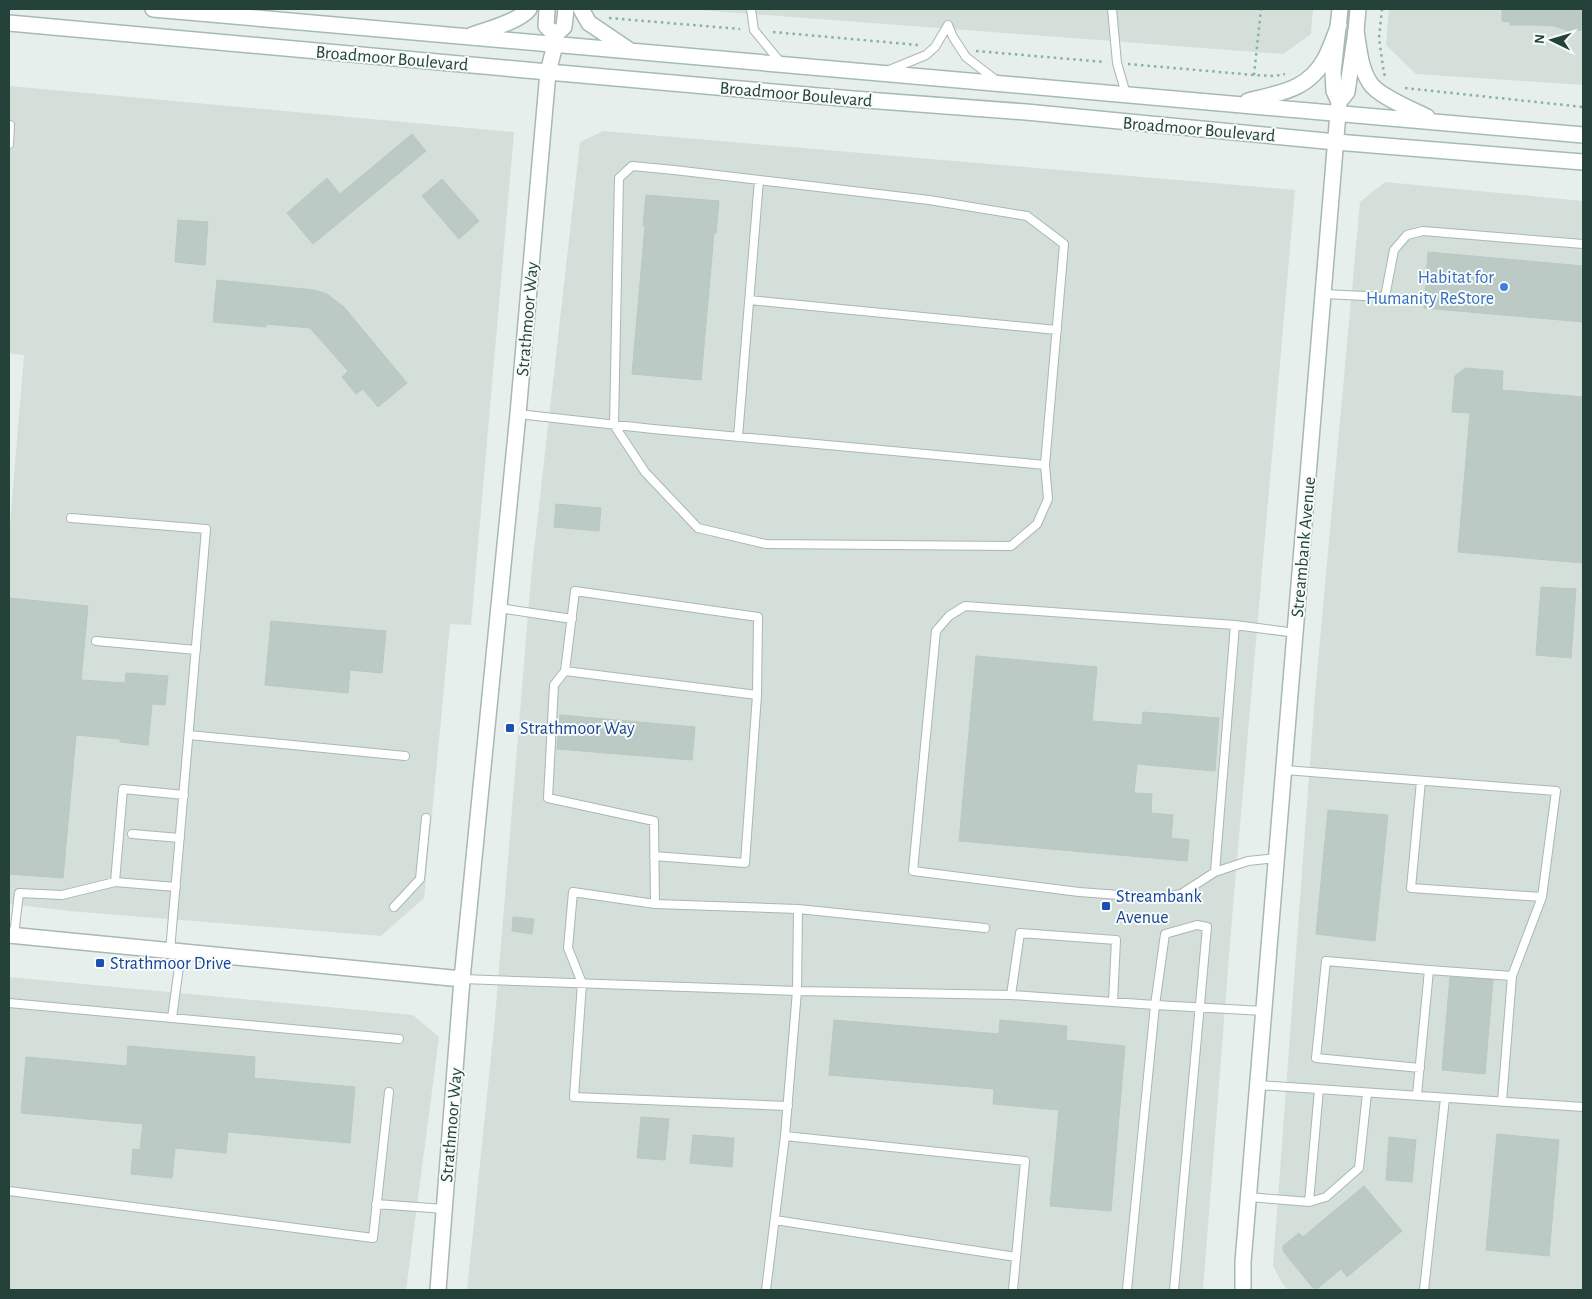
<svg xmlns="http://www.w3.org/2000/svg" width="1592" height="1299" font-family="'Alegreya Sans',sans-serif">
<rect width="100%" height="100%" fill="#e6efeb"/>
<path fill="#d4dfda" d="M686 9H1313L1311 34 1283 54Z
M1389 9H1583V85L1416 74 1386 45Z
M9 86 514 132 471 625 450 624 424 898 381 936 69 911 9 904V537L24 355 9 353Z
M603 131 1295 190 1232 918 1203 1290H467L495 1018 531 577 580 142Z
M1385 182 1583 201V1290H1288L1282 1283 1273 1266 1315 695 1360 202Z
M9 977 413 1015 439 1037 406 1290H9Z"/>
<path fill="#bbcac4" stroke="#b8c9c2" d="M1502 9H1583V30L1569 31 1554 26 1537 25H1510V22L1502 21Z
M412 134 426 151 313 244 287 213 327 178 340 194Z
M442 179 479 221 459 239 422 196Z
M646 195 719 201 716 233H714L701 380 632 374 645 226H643Z
M178 220 208 222 205 265 175 262Z
M1428 252 1583 266V322L1424 308Z
M217 280 314 290 327 294 344 307 407 383 378 407 363 389 356 394 342 377 348 371 310 328 266 324V327L213 322Z
M1465 368 1503 371 1502 390 1583 397V547L1582 563 1458 552 1470 413 1452 412 1455 376Z
M556 504 601 508 599 531 554 527Z
M1541 587 1576 589 1571 658 1536 655Z
M9 598 88 606 81 680 125 683 126 673 168 676 165 705 152 704 148 745 120 742V739L76 735 63 878 9 874Z
M271 621 386 631 382 673 350 670 348 693 265 685Z
M976 656 1097 667 1092 721 1142 725 1143 712 1219 718 1215 771 1137 764 1134 793 1152 794 1151 813 1173 815 1171 838 1189 840 1187 861 959 841Z
M560 715 695 727 692 760 557 749Z
M1328 810 1388 815 1375 941 1316 934Z
M513 917 534 919 532 934 512 931Z
M1450 977 1493 980 1485 1074 1442 1070Z
M834 1020 999 1034 1000 1020 1067 1026 1066 1040 1125 1046 1111 1211 1050 1206 1059 1110 993 1104 994 1089 829 1075Z
M128 1046 255 1057 254 1078 355 1087 350 1143 228 1132 226 1153 175 1148 172 1178 131 1174 133 1149 140 1150 143 1124 21 1113 26 1057 127 1066Z
M641 1117 669 1119 665 1160 637 1158Z
M1497 1134 1559 1140 1549 1256 1486 1250Z
M693 1135 734 1138 732 1167 690 1163Z
M1389 1137 1416 1140 1412 1182 1386 1180Z
M1364 1186 1402 1231 1347 1277 1341 1269 1318 1288H1313L1283 1251V1246L1299 1233 1303 1237Z"/>
<g fill="none" stroke-linecap="round" stroke-linejoin="round">
<defs>
<path id="lane" d="M751 9 754 30 781 63
M1112 9 1117 63 1126 94
M887 71 926 55 935 47 948 25 953 37 966 57 997 81
M9 125H10L9 144
M1324 294 1385 297 1394 250 1407 235 1423 231 1583 244
M749 300 1057 330
M518 414C563 419 608 424 653 429L1045 465 1064 244 1027 216 929 200 674 170 632 166 619 178 614 425 645 472 698 528 766 544 1011 546 1037 524 1048 499 1045 465
M738 437 759 180
M71 518 206 529 170 951
M499 608 572 619
M96 641 196 650
M565 671 575 591 758 617 757 695
M189 735 405 756
M1285 770 1556 791 1542 897 1512 976 1502 1102
M1421 781 1411 888 1542 897
M132 834 180 838
M654 856 745 863 757 695 565 671 554 685 548 798 654 821 655 904
M1277 858 1248 861 1215 872 1181 894 1159 898 1079 892 913 871 936 631 949 616 965 606 1235 625 1296 633
M1215 872 1235 625
M115 882 123 789 184 795
M394 907 420 879 426 818
M798 909 985 928
M14 935 19 893 62 895 115 882 176 887
M462 979 797 991 798 909 655 904 573 892 568 948 582 983 574 1097 788 1106
M1011 995 797 991 785 1136 1025 1161 1013 1290
M1113 1002 1116 940 1020 933 1011 995 1155 1005 1165 934 1197 925 1207 927 1174 1290
M9 1003 399 1039
M172 1018 181 952
M1420 1068 1316 1058 1326 961 1429 970
M1258 1085 1583 1107
M1417 1095 1429 970 1512 976
M9 1191 373 1238 389 1092
M1249 1197 1309 1202 1326 1197 1359 1168 1367 1093
M1309 1202 1319 1089
M376 1204 444 1209
M775 1220 1016 1257
M766 1290 785 1136
M1127 1290 1155 1005 1264 1011
M1424 1290 1445 1098"/>
<path id="street" d="M547 9 546 26 555 35
M555 35 564 27 566 9
M1339 102 1347 92 1356 31 1358 9
M9 935 462 979
M438 1290 462 979 518 414 548 72 555 45V35
M1243 1290V1262L1338 113 1339 102 1334 91 1333 72 1340 9"/>
<path id="secondary" d="M153 9 1583 135
M581 9 589 23 629 50
M9 23 548 72 853 99 1026 112 1336 142 1583 162
M1356 31C1359 48 1360 68 1370 83 1378 96 1413 110 1427 117
M472 35C487 30 520 21 529 9
M1248 101C1280 93 1309 90 1326 57 1331 47 1335 35 1339 25"/>
</defs>
<use href="#lane" stroke="#a8b8b2" stroke-width="10"/>
<use href="#street" stroke="#a8b8b2" stroke-width="18"/>
<use href="#secondary" stroke="#a4bbb3" stroke-width="18"/>
<path stroke="#86b3a5" stroke-width="2.5" stroke-dasharray="2.5 4" stroke-linecap="butt" d="M1382 9 1379 38 1384 74 1386 76
M609 18 740 29
M773 32 918 45
M976 51 1105 62
M1128 64 1254 75 1275 76 1285 74
M1254 75 1261 9
M1405 88 1583 107"/>
<use href="#lane" stroke="#fff" stroke-width="8"/>
<use href="#street" stroke="#fff" stroke-width="15"/>
<use href="#secondary" stroke="#fff" stroke-width="15"/>
</g>
<circle fill="#3f7fe0" stroke="#f7fbf9" stroke-width="2" cx="1504" cy="287" r="5"/>
<g fill="#1a4fb4" stroke="#f7fbf9" stroke-width="2">
<rect x="505" y="723" width="10" height="10" rx="2.5"/>
<rect x="1101" y="901" width="10" height="10" rx="2.5"/>
<rect x="95" y="958" width="10" height="10" rx="2.5"/>
</g>
<g text-anchor="middle" stroke-width="4" stroke-linejoin="round" paint-order="stroke">
<g font-size="18" fill="#24423a" stroke="#f7fbf9">
<text transform="translate(392 58) rotate(5)" y="6">Broadmoor Boulevard</text>
<text transform="translate(796 94) rotate(5)" y="6">Broadmoor Boulevard</text>
<text transform="translate(1199 129) rotate(5)" y="6">Broadmoor Boulevard</text>
<text transform="translate(527 319) rotate(-85)" y="6">Strathmoor Way</text>
<text transform="translate(1303 547) rotate(-85)" y="6">Streambank Avenue</text>
<text transform="translate(451 1125) rotate(-85)" y="6">Strathmoor Way</text>
</g>
<g font-size="18" fill="#366cbe" stroke="#f7fbf9" text-anchor="end">
<text x="1494" y="283">Habitat for<tspan x="1494" dy="21">Humanity ReStore</tspan></text>
</g>
<g font-size="18" fill="#164399" stroke="#f7fbf9" text-anchor="start">
<text x="520" y="734">Strathmoor Way</text>
<text x="1116" y="902">Streambank<tspan x="1116" dy="21">Avenue</tspan></text>
<text x="110" y="969">Strathmoor Drive</text>
</g>
</g>
<rect width="1592" height="1299" fill="none" stroke="#24423a" stroke-width="20"/>
<g transform="translate(1552 40) rotate(275)" stroke="#f7fbf9" stroke-width="4" paint-order="stroke">
<path d="M0-4L9 19L0 12L-9 19Z" fill="#24423a"/>
<text y="-8" font-size="14" font-weight="bold" text-anchor="middle" fill="#24423a">N</text>
</g>
</svg>
